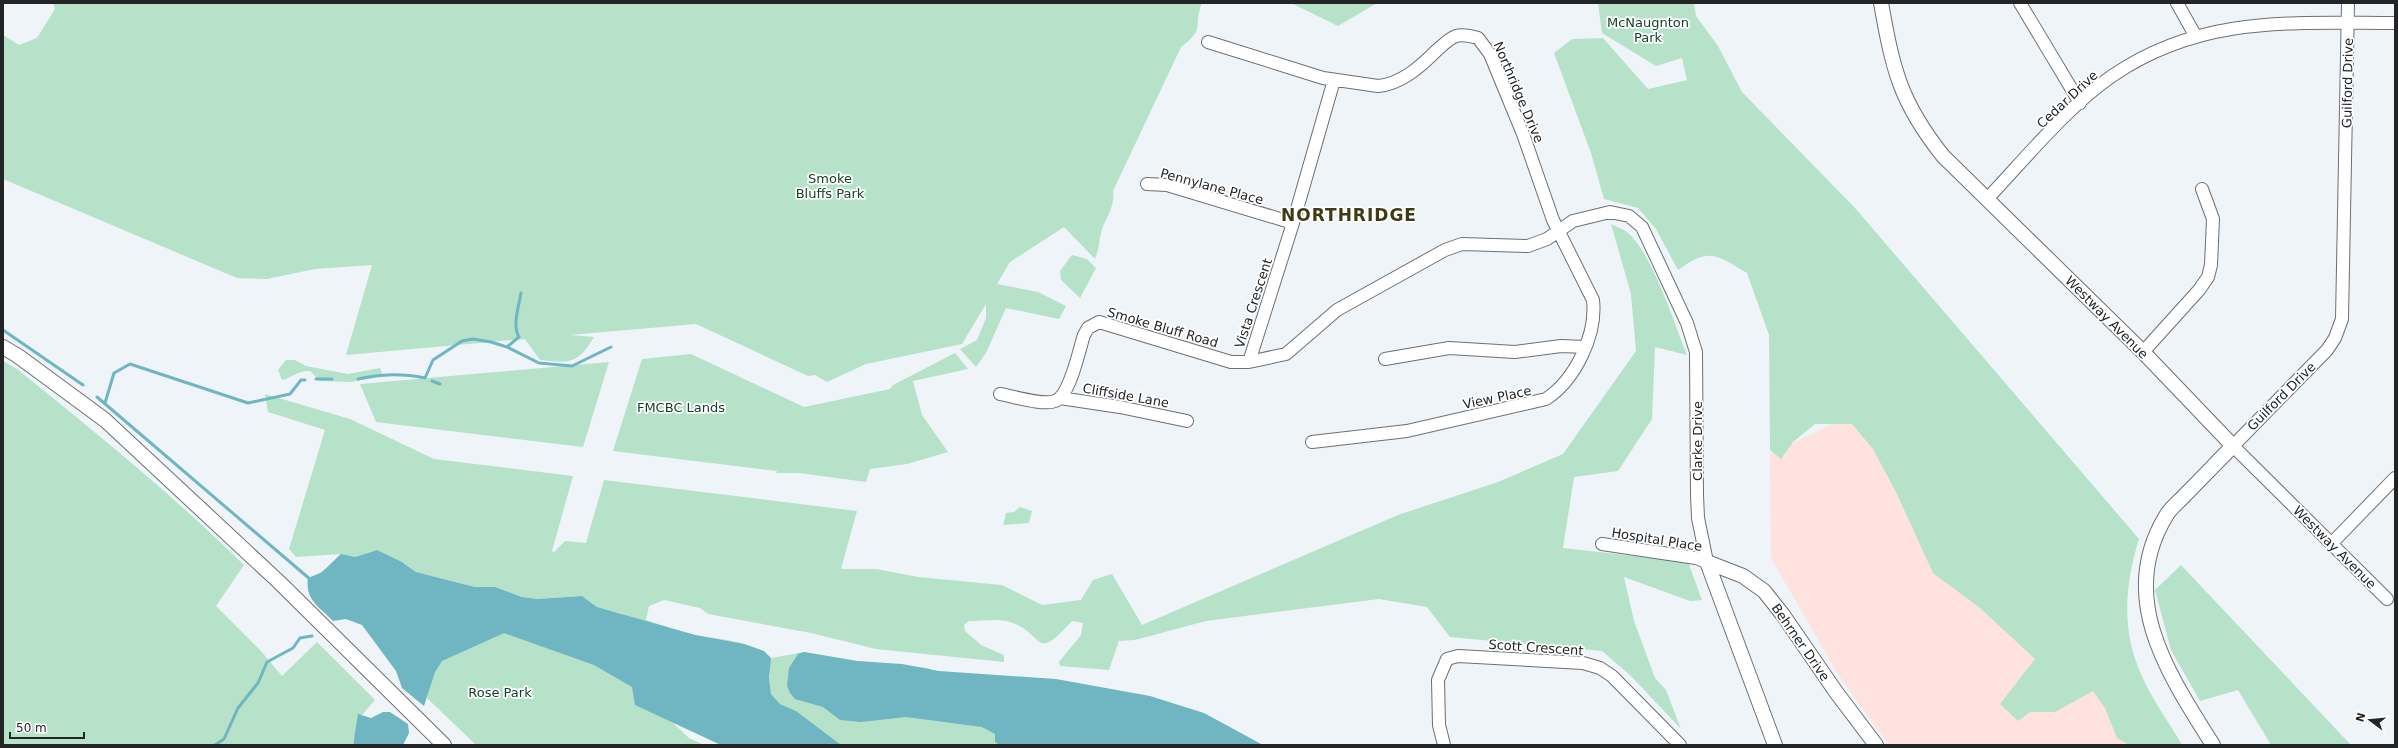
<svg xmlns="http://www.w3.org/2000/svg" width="2398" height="748" font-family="'DejaVu Sans',sans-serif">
<rect width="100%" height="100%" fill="#eff4f9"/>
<path fill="#fde2de" d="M1853 414 2163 745H1889L1839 676 1771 558 1770 454Z"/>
<path fill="#b6e2c9" d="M53 3H1202C1192 26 1207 28 1181 47L1113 191C1116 209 1102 221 1100 238 1099 246 1098 251 1095 259L1064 227 1010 262 997 284 1038 292 1066 306 1059 319 1006 308 986 353 976 367 960 349 977 340 986 318V304L962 344 866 364 827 382 815 375 808 376 696 324 570 335 594 337C577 365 570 363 540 360L525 339 346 355 372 265 315 269 267 279 237 278 3 179V35L19 45 37 38 55 9Z
M1291 3H1377L1338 26Z
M1598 3H1694L1696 16 1718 46 1742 92 1855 208 2139 539C2125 584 2121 630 2141 674 2151 698 2169 722 2182 745H2129L2117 738 2105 708 2093 691 2055 712H2030L2018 721 2000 704 2035 659 1980 608 1933 573 1896 492 1873 449 1852 424H1815L1793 442 1781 459 1770 450 1769 335 1747 273C1716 255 1710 247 1678 270L1656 229 1638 208 1604 199 1591 153 1554 53 1572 39 1603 38 1648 89 1687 80 1682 58 1656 66 1602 33Z
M1611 224C1616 227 1624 229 1628 233 1652 253 1675 325 1687 355L1655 347 1652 419 1618 471 1574 477 1563 548 1688 562 1702 600 1690 601 1624 577 1634 621 1655 678 1666 690 1681 729 1631 676 1602 651 1450 637 1427 607 1379 599 1206 621 1135 640 1119 641 1109 670 1060 666 1059 662 1081 635 1083 623 1072 621C1033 664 1046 634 1010 622 999 618 981 621 969 621L964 625 965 631 981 645 1004 655V662L876 649 811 633 708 614 700 608 664 600 649 606 646 620C662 625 679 631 696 635 721 640 751 640 771 658L804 652 857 661 928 668 1062 745H814L796 711 780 704 771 694 769 673 622 614 597 607 582 596 537 599 522 597 495 587H475L416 572 404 563 373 551 355 557 330 617C316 606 305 597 308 578 322 573 331 566 340 554L296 557 289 549 325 430 268 412 265 394 350 419 434 459 573 476 552 551 554 552 565 541 586 543 604 480 857 511 841 569H876L918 577 1002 585 1042 605 1081 600 1093 580 1112 574 1142 625 1398 515 1498 482 1563 454 1636 351 1631 294Z
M1072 255 1087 259 1096 268 1080 298 1061 280 1060 271Z
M955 353 968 369 913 381 922 415 948 452 907 464 870 469 866 482 799 473H776L777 471 613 451 642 359 691 354 804 407 890 389 893 385Z
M286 360H295L306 366 348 374 380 368 383 376 351 382 320 381 310 371C296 371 294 377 282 380L278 370Z
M3 361 17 369C95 432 173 495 244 565L216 606 261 651 282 676 317 642 375 700 361 716 352 745H3Z
M609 362 583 447 376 422 360 384Z
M1020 507 1032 511 1029 523 1003 525 1006 513 1014 512Z
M2181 565 2351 745H2271L2238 690 2200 701 2171 650 2155 590Z
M502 626 600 656 721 745 672 722 689 738 704 745H476L427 698 430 681 442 657Z"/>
<path fill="#6fb5c2" d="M377 550 402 562 416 572 475 587H495L522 597 537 599 582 596 597 607 695 635 744 644 764 651 771 658 769 677 771 694 780 704 796 711 841 745H721L635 705 632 687 594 665 504 633 442 661 435 672 424 706 402 688 396 671 362 625 346 619 333 621C320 607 305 600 308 578L321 573 341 554 355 557Z
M804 652 857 661 902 664 939 671 1056 679 1150 696 1204 713 1263 745H1000L995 742V734L982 727 906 717 861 722 840 720 823 707 795 699 790 693 787 686 789 668 798 654Z
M383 712H390L408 724 409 733 403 745H353L358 714 371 718Z"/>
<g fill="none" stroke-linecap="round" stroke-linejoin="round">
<path stroke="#6fb5c2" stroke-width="3" d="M3 330 83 385
M507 347 519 337C512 325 519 306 521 293
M316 379H332
M358 379C382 374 401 373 425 378L433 360 462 341 473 339 491 342 507 347 539 363 572 366 611 347
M432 381 440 384
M97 397 311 580
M105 403 114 373 130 364 248 403 290 394 301 380H305
M215 745 224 739 238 708 258 683 267 662 293 648 300 638 312 636"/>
<defs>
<path id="minor" d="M2020 3 2080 103
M2177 3 2195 35
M2348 3 2342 319 2335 338 2327 350 2233 446 2387 599
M1208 42 1323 78 1378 86C1401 84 1420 67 1436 51 1442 46 1448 39 1456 36 1463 34 1471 36 1478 38L1490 54 1523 134 1553 220 1593 300C1597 335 1575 380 1546 399L1407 431 1312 442
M1334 80 1293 223 1249 362 1286 354 1337 310 1445 250 1462 244 1528 246 1547 239 1573 221 1610 212 1629 216 1642 227 1687 323 1696 352 1697 495 1698 518 1707 562
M1147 184 1167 185 1293 223
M1987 199C2024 160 2068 106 2112 76 2201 15 2292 23 2395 23
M2143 352 2199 290 2208 277 2211 265 2213 219 2202 189
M1385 359 1449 348 1515 352 1561 346 1585 347
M1000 394C1012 396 1044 406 1055 401 1070 396 1079 350 1084 335L1088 328 1099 322 1231 362H1249
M1060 398 1120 407 1187 421
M2332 543 2395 478
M1602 544 1696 558 1707 562
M1444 745 1439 725 1438 680 1447 659 1458 656 1583 663 1600 668 1612 676 1680 745"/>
<path id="tertiary" d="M1881 3C1893 70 1900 102 1943 156L2143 352 2233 446C2217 462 2202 478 2186 494 2180 501 2170 508 2166 516 2116 598 2169 675 2213 745
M3 347 18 356 105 420 279 582 444 745
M1707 562 1743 576 1764 591 1783 615 1836 692 1876 745
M1707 562 1775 745"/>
</defs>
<use href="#minor" stroke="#6c6f74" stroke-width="14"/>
<use href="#tertiary" stroke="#6c6f74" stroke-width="16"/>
<use href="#minor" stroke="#fff" stroke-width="12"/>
<use href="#tertiary" stroke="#fff" stroke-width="14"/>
</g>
<g text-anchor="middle" stroke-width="3.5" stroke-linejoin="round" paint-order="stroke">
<g font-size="13" fill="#13402b" stroke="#fff">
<text x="1648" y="27">McNaugnton<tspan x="1648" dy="15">Park</tspan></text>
<text x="830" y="183">Smoke<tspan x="830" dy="15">Bluffs Park</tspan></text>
<text x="681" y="412">FMCBC Lands</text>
<text x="500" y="697">Rose Park</text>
</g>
<g font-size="13" fill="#232426" stroke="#fff">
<text transform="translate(2347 83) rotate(-89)" y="5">Guilford Drive</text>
<text transform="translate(1519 92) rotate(67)" y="5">Northridge Drive</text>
<text transform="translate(2067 99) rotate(-43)" y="5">Cedar Drive</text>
<text transform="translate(1212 186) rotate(15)" y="5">Pennylane Place</text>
<text transform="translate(1253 303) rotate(-72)" y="5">Vista Crescent</text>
<text transform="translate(2107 317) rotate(45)" y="5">Westway Avenue</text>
<text transform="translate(1163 327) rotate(16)" y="5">Smoke Bluff Road</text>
<text transform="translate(1126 395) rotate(10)" y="5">Cliffside Lane</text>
<text transform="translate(2281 396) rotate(-45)" y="5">Guilford Drive</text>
<text transform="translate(1497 397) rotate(-12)" y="5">View Place</text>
<text transform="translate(1697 441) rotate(-90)" y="5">Clarke Drive</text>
<text transform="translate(1657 539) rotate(9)" y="5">Hospital Place</text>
<text transform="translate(2335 547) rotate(45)" y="5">Westway Avenue</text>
<text transform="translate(1801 642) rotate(55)" y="5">Behrner Drive</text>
<text transform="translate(1536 647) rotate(4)" y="5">Scott Crescent</text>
</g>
<g font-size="17" font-weight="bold" letter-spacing="1" fill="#3c3b11" stroke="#fff">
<text x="1349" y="221">NORTHRIDGE</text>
</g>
</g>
<rect width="2398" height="748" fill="none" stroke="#232426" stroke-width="8"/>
<g transform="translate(2370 720) rotate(286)" stroke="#ffffff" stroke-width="3" paint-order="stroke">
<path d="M0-3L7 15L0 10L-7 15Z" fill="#232426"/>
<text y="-6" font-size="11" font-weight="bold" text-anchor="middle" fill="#232426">N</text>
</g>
<path d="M10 732v6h74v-6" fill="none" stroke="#232426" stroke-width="2"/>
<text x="16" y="732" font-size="12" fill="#232426" stroke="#ffffff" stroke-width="3" paint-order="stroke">50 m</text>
</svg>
